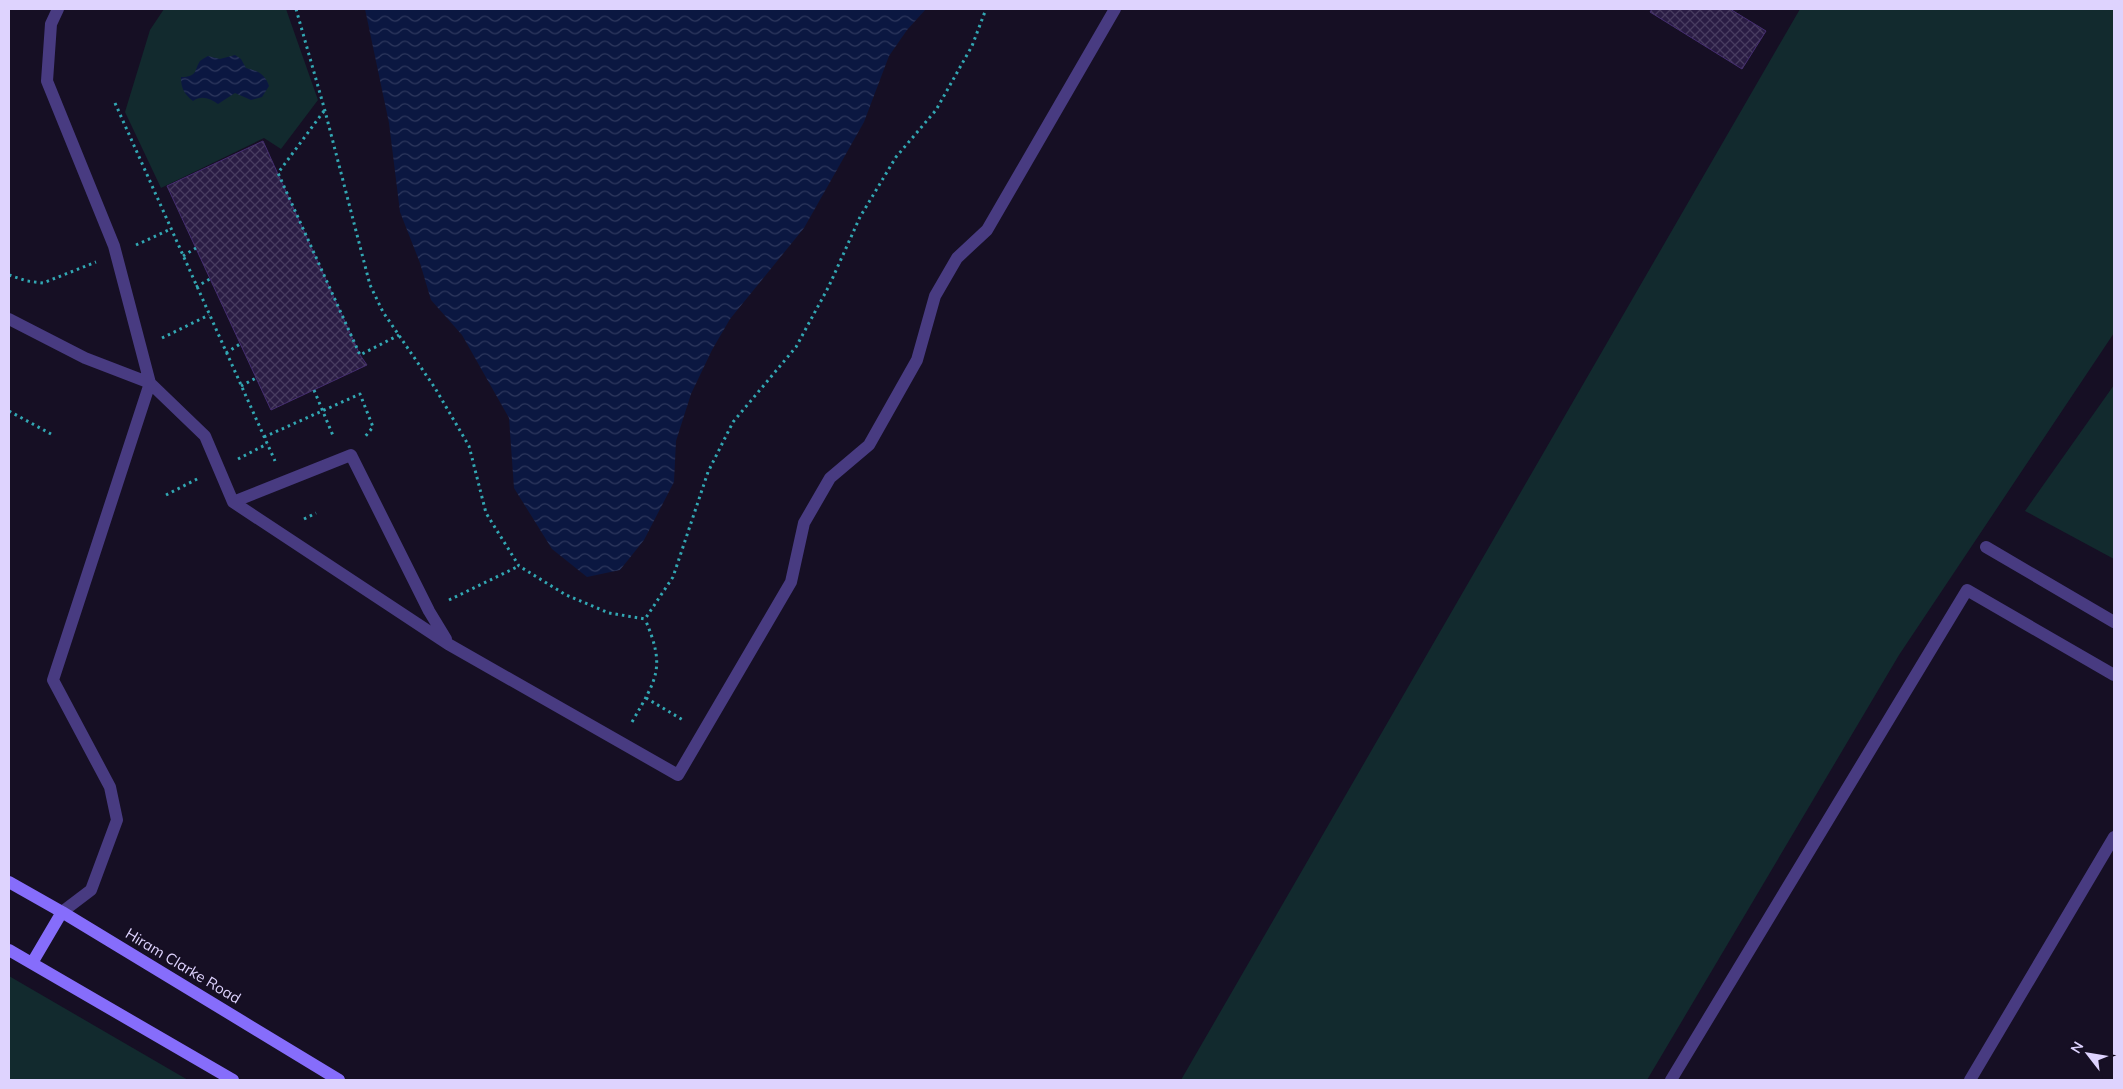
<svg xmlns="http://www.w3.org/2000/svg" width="2123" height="1089" font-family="Mulish,sans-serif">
<defs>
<pattern id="water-waves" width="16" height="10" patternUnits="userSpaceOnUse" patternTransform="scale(1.25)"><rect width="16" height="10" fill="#0b1741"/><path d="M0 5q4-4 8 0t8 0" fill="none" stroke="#2e385e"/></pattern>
<pattern id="building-cross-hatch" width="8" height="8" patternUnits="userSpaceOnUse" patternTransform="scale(1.25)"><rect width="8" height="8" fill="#2a1c44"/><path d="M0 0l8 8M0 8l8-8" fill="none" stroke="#483c60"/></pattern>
</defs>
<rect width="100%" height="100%" fill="#160f24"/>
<path fill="#122a2e" d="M164 9H286L318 100 281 149 264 138 161 188 125 112 150 30Z
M1800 9H2114V333L1899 655 1647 1080H1181Z
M2114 385V559L2025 511Z
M9 976 188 1080H9Z"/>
<path fill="url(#water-waves)" d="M365 9H926L907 30 889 56 864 122 804 228 730 319 712 350 691 394 676 441 674 482 644 540 620 570 587 577 552 549 514 488 509 418 462 335 431 300 420 263 400 212 389 123Z
M235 55 241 59 246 68C258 71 265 74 269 86L262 97 251 100 235 93 218 104C210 98 201 95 193 101 184 94 181 88 181 77 198 77 194 70 200 61 202 59 205 58 208 56L220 59Z"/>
<path fill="url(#building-cross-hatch)" stroke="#452e70" d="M1652 9H1730L1766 31 1742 69 1650 12Z
M263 141 360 355 367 365 271 410 167 186Z"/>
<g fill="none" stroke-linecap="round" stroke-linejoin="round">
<path stroke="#32a7b3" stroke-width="3" stroke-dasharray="2.5 4" stroke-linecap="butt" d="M296 9 325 111 370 285 383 312 435 388 469 446 486 513 519 566 566 595 609 613 645 619 673 577 708 472 733 422 796 347 829 286 860 217 896 157 936 110 972 46 986 9
M115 103 275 461
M324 111 278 173 360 355 399 335
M136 245 171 229
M183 256 196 248
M9 275 27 281 43 283 96 262
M196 287 210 279
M162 338 209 315
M226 353 240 344
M241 386 256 378
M314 390 334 438
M9 411 51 434
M264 437 360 394 373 427 364 438
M238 459 267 444
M166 495 199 478
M304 519 316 513
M449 600 519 566
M646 698 683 720
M632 722C657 678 666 668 645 619"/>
<path stroke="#483b81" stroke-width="12" d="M58 9 51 24 47 81 114 246 150 383 205 436 233 502 448 644 678 775 791 582 804 523 830 478 869 445 917 360 935 296 957 258 987 230 1115 9
M9 319 85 358 150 383 53 680 110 787 117 820 91 890 62 912
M233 502 351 455 429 611 446 639
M1986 547 2114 622
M1671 1080 1967 590 2114 675
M1970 1080 2114 837"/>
<path stroke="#866dfb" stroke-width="12" d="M9 882 62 912 339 1080
M9 950 233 1080
M32 963 62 912"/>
</g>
<g text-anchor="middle" stroke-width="4" stroke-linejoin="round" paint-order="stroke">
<g font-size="15" fill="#ded3fe" stroke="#160f24">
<text transform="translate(183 966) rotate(31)" y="5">Hiram Clarke Road</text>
</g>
</g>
<rect width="2123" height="1089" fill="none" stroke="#ded3fe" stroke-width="20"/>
<g transform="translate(2088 1054) rotate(301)" stroke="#160f24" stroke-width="4" paint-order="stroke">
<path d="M0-4L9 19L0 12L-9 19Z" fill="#ded3fe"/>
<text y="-8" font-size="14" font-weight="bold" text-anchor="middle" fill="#ded3fe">N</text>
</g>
</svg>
